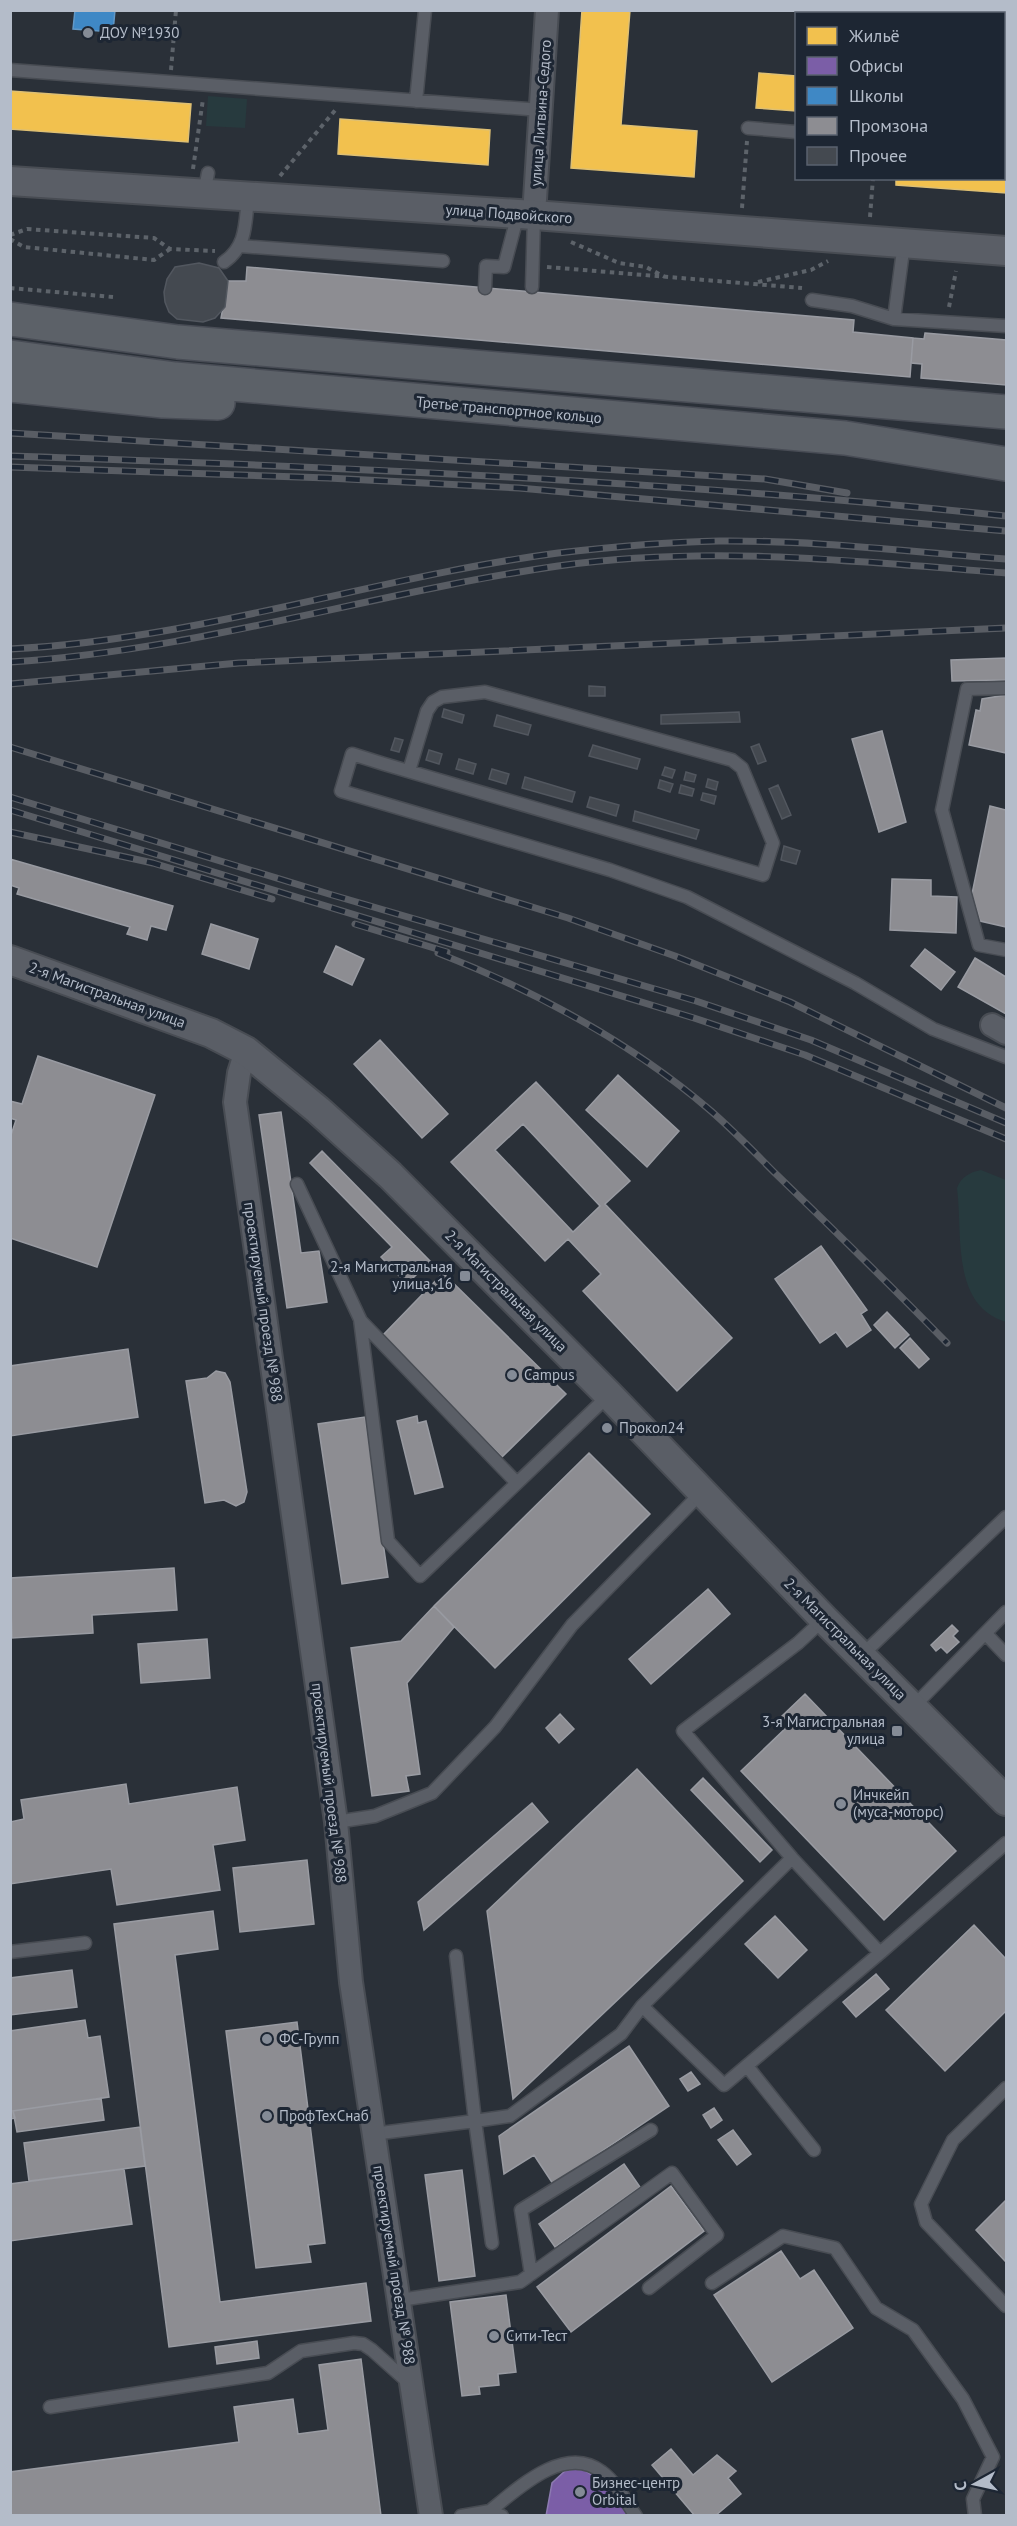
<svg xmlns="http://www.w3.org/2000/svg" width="1017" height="2526" font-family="'PT Sans',sans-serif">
<rect width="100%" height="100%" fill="#2a3038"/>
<path fill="#273a3e" d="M208 96 247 99 245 128 206 126Z
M981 1170 1006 1180V1322C950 1305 963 1233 957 1188 961 1177 970 1172 981 1170Z"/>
<path fill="#f2c14e" stroke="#dfc073" stroke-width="1.5" d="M582 10H630L621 125 697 131 694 177 571 168Z
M759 73 796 76V111L756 108Z
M10 91 191 104 188 142 10 129Z
M340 119 490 130 488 165 338 154Z
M1004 157H1006V193L896 185V178H1004Z"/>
<path fill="#7b5ea7" stroke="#8c7ab1" stroke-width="1.5" d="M575 2469 584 2470 593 2476 612 2493 630 2516H546L552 2483 565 2471Z"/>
<path fill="#3f88c5" stroke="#6298c6" stroke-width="1.5" d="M75 10H115L113 32 73 29Z
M983 10H1006V101L1004 100V14H983Z"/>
<path fill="#8d8d92" stroke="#999ba2" stroke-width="1.5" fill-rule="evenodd" d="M247 267 854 320 853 332 913 338 910 377 221 318 228 281H246Z
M925 333 1006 340V385L921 378 922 364 911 363 913 338 924 339Z
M1006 658V680L952 681 951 660Z
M1006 695V753L969 745 976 710 980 711 982 699Z
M882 731 906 822 879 832 852 739Z
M990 806 1006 810V927L980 921 972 894Z
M10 859 173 906 166 930 151 926 147 940 127 934 130 927 17 894 19 888 10 885Z
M892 879 931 880V896L957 897 956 933 890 930Z
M211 924 258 939 249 969 202 954Z
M336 946 364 959 352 985 324 972Z
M925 949 955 972 941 990 911 966Z
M975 958 1006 977V1014L958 987Z
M380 1040 448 1114 422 1138 354 1064Z
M38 1056 155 1095 97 1267 10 1238V1138L16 1120 10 1118V1101L22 1104Z
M618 1075 679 1131 647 1167 586 1110Z
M536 1082 630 1181 605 1204 732 1338 677 1391 583 1291 601 1274 568 1239 545 1261 451 1162ZM523 1124 600 1206 573 1232 495 1150Z
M281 1112 301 1253 319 1251 327 1302 287 1308 259 1115Z
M322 1151 430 1261 407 1284 381 1257 392 1247 310 1163Z
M821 1246 867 1310 861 1314 871 1330 847 1347 836 1332 820 1343 775 1279Z
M443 1273 566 1394 502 1457 383 1335Z
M887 1312 909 1335 895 1348 874 1325Z
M910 1338 929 1359 919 1368 900 1348Z
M128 1349 138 1417 10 1436V1366Z
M216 1371 225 1373 230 1382 247 1492 244 1502 236 1506 224 1500 205 1503 186 1381 207 1378Z
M417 1416 418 1423 426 1421 443 1487 415 1494 397 1421Z
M365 1417 388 1577 342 1584 318 1424Z
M589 1453 650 1514 495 1668 434 1606Z
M174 1568 177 1610 92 1615 93 1633 12 1638 10 1578Z
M708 1589 730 1614 651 1684 629 1659Z
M434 1606 454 1627 407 1683 420 1774 406 1776 409 1791 372 1796 351 1648 401 1641Z
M952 1625 958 1631 953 1636 959 1642 947 1653 941 1647 936 1651 931 1645Z
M207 1639 210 1678 141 1683 138 1644Z
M805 1694 956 1851 884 1920 741 1771 790 1724 782 1716Z
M560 1714 574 1729 559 1743 546 1728Z
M637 1769 743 1881 513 2099 487 1911Z
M703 1778 772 1850 760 1862 691 1790Z
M126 1784 129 1804 237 1787 245 1840 213 1845 220 1890 117 1905 111 1869 10 1884V1822L24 1819 21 1800Z
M532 1803 548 1822 424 1930 418 1902Z
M307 1860 314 1924 240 1932 233 1868Z
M213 1911 218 1949 175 1955 220 2302 366 2283 371 2321 169 2347 114 1924Z
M775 1916 807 1950 778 1978 745 1944Z
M974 1925 1006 1959V2011L945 2071 886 2010Z
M72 1970 77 2007 10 2015V1978Z
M876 1974 889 1989 856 2017 843 2002Z
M85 2020 88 2038 100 2036 109 2097 13 2111 15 2118 10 2119V2031Z
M297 2022 325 2243 308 2245 311 2262 256 2268 226 2031Z
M629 2046 669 2106 553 2184 534 2155 504 2174 499 2136Z
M691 2072 700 2084 688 2091 680 2079Z
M101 2098 104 2120 17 2132 13 2111Z
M714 2108 722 2120 711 2128 703 2115Z
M140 2127 145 2166 29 2181 24 2143Z
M733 2130 751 2154 737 2165 718 2140Z
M624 2164 640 2187 555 2247 539 2224Z
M124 2169 132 2224 10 2241V2184Z
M462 2170 475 2276 439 2281 425 2175Z
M671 2186 704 2231 571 2332 537 2287Z
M1006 2200V2262L976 2230Z
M781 2251 800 2279 814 2270 853 2328 772 2382 714 2295Z
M506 2295 516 2372 498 2374 499 2385 479 2387 480 2394 462 2396 450 2302Z
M257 2341 259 2358 217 2364 215 2347Z
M361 2359 381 2516H10V2472L239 2442 234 2407 293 2399 298 2434 328 2430 319 2365Z
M671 2449 693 2475 717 2455 736 2471 728 2478 741 2494 715 2516H695L652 2465Z"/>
<path fill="#444950" stroke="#52575f" stroke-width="1.5" d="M199 263 219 268 228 281 225 307 215 318 203 322 177 319 169 312 165 302 164 292 167 279 175 267Z
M589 686 605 687V696H589Z
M444 709 464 715 462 723 442 717Z
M739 712 740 722 661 724V715Z
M497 715 531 725 528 735 494 726Z
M395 738 403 740 399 752 391 750Z
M759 744 766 761 758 764 751 747Z
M593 745 640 759 637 769 589 756Z
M429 750 442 754 439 764 426 760Z
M459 759 476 764 473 774 456 769Z
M665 767 675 770 672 778 662 775Z
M492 769 509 774 506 784 489 779Z
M686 772 696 775 694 782 684 780Z
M525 777 575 792 572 802 522 788Z
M708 779 718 782 716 790 706 787Z
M660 780 673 784 670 792 658 788Z
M681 785 694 789 692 796 679 793Z
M778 785 791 815 782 819 769 789Z
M703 793 716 796 714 804 701 800Z
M590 797 619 805 616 816 587 807Z
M635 811 699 830 696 839 633 821Z
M784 846 800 851 796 864 781 860Z"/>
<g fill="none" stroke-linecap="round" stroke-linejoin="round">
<defs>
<path id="service" d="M908 14V10
M10 70 541 110
M416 101 425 10
M748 128 796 132
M1004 150H1006
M204 194 208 173
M240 246 443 261
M224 262C247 246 245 224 248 198
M532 287 534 215
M485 288 486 266 504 267 518 214
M812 300 852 306 894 319 1006 326
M894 319 904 243
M1006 688 967 689 942 810 979 945 1006 950
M409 771 427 711 433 702 442 697 485 692 732 760 742 768 773 843 763 875 384 764 352 754 341 791 610 870 687 897 855 983 933 1029 1006 1057
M297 1184 360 1319 388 1541 420 1576 609 1395
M360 1320 517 1483
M824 1619 798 1643 683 1731 792 1858 880 1953 1006 1843
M986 1634 1006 1655
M861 1656 1006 1517
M913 1707 1006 1612
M336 1822 375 1816 432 1793 495 1727 572 1625 702 1492
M10 1952 85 1943
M642 2006 792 1858
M747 2066 814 2150
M1006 2088 953 2140 921 2204 926 2222 1006 2306
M373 2134 475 2121 456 1956
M492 2243 475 2121 510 2116 621 2034 642 2006 724 2085 880 1953
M531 2274 521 2210 651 2130
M712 2283 783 2236 835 2248 876 2308 913 2330 963 2399 993 2457 973 2499 975 2516
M400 2300 520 2282 672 2173 717 2235 649 2288
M50 2407 268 2373 301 2351 354 2343 363 2344 372 2350 409 2383
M490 2511C517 2489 565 2443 602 2472 616 2482 626 2502 636 2516
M461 2516 490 2511 502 2516"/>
<path id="minor" d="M534 215 547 10
M992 1025 1006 1033
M246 1051 239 1073 235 1102 336 1822 351 1982 431 2516"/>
<path id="tertiary" d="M10 181 534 215 1006 251
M10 960 211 1033 246 1051 318 1110 390 1175 609 1395 824 1619 1006 1801"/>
<path id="primary" d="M10 319 178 342 1006 412
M10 357 175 379 845 438 1006 464
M10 385 163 401 218 403"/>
</defs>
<use href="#service" stroke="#484c53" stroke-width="15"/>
<use href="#minor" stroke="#484c53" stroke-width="26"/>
<use href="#tertiary" stroke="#484c53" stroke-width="32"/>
<use href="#primary" stroke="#484c55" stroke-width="36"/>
<path stroke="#5d636a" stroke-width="4" stroke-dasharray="4.5 4.5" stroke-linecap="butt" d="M830 14V10
M171 70 176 10
M193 169 203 99
M280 176 337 108
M742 208 747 141
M870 217 873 178
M10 235 27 229 154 238 170 249 215 251
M10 239 24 247 154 260 170 249
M571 242 619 263 646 267 665 277
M547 267 802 288
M758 282 811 270 828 261
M10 288 113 297
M949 307 956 271"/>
<use href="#service" stroke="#5a5e66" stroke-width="12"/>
<use href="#minor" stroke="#5a5e66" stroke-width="22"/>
<use href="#tertiary" stroke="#5a5e66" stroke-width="28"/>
<use href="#primary" stroke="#5c6168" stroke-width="33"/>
<defs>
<path id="rail" d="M10 433 765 479 847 493
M10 456C343 467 675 481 1006 516
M10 467 328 478 519 488 1006 531
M10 649C197 640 374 577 558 553 611 547 665 542 719 541 815 540 911 552 1006 559
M10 662C196 651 375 592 558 566 709 545 855 561 1006 573
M10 684 239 663 1006 628
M10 747 568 918 675 956 790 1002 1006 1108
M10 797 329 894 696 1001 811 1040 1006 1123
M10 810 694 1018 805 1055 1006 1139
M10 832 153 863 272 899
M355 924 447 952
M438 953C535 991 632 1043 711 1111 734 1131 755 1153 776 1174 834 1230 891 1286 947 1343"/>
</defs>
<use href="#rail" stroke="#595d64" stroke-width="7"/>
<use href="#rail" stroke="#1d2633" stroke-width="4.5" stroke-dasharray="14" stroke-linecap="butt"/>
</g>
<g fill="#848b96" stroke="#1d2633" stroke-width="2">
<circle cx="88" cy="33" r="6"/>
<rect x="459" y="1270" width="12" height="12" rx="3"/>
<circle cx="512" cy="1375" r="6"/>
<circle cx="607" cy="1428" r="6"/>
<rect x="891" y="1725" width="12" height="12" rx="3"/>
<circle cx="841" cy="1804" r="6"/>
<circle cx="267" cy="2039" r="6"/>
<circle cx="267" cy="2116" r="6"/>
<circle cx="494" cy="2336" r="6"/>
<circle cx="580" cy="2492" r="6"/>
</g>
<g text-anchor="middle" stroke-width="6" stroke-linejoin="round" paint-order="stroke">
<g font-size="15" fill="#b4bcc9" stroke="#1d2633" text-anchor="start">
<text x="100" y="38">ДОУ №1930</text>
<text x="453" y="1272" text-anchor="end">2-я Магистральная<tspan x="453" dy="17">улица, 16</tspan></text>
<text x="524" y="1380">Campus</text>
<text x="619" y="1433">Прокол24</text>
<text x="885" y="1727" text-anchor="end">3-я Магистральная<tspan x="885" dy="17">улица</tspan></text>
<text x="853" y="1800">Инчкейп<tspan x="853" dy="17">(муса-моторс)</tspan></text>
<text x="279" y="2044">ФС-Групп</text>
<text x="279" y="2121">ПрофТехСнаб</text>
<text x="506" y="2341">Сити-Тест</text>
<text x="592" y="2488">Бизнес-центр<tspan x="592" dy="17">Orbital</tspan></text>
</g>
<g font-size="15" fill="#b4bcc9" stroke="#1d2633">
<text transform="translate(541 113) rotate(-86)" y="5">улица Литвина-Седого</text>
<text transform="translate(509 214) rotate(4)" y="5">улица Подвойского</text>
<text transform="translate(509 410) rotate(5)" y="5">Третье транспортное кольцо</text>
<text transform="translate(107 995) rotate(20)" y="5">2-я Магистральная улица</text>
<text transform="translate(506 1291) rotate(45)" y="5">2-я Магистральная улица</text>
<text transform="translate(263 1302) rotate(82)" y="5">проектируемый проезд № 988</text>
<text transform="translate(845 1639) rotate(45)" y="5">2-я Магистральная улица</text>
<text transform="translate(329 1783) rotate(83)" y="5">проектируемый проезд № 988</text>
<text transform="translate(394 2265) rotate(81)" y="5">проектируемый проезд № 988</text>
</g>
</g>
<rect width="1017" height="2526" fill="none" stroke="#b4bcc9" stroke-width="24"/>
<rect x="795" y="12" width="210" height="168" fill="#1d2633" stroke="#59626f" stroke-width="1.5"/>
<rect x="807" y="27" width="30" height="18" fill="#f2c14e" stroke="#59626f" stroke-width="1.5"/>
<text x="849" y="42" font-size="18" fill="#b4bcc9">Жильё</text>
<rect x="807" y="57" width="30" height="18" fill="#7b5ea7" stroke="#59626f" stroke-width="1.5"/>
<text x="849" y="72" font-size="18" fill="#b4bcc9">Офисы</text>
<rect x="807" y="87" width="30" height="18" fill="#3f88c5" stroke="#59626f" stroke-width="1.5"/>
<text x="849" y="102" font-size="18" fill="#b4bcc9">Школы</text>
<rect x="807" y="117" width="30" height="18" fill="#8d8d92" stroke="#59626f" stroke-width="1.5"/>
<text x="849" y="132" font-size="18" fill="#b4bcc9">Промзона</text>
<rect x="807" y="147" width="30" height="18" fill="#444950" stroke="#59626f" stroke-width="1.5"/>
<text x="849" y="162" font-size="18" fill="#b4bcc9">Прочее</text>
<g transform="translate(975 2484) rotate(262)" stroke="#1d2633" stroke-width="4.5" paint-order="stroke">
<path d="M0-4.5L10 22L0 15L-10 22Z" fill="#b4bcc9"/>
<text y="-9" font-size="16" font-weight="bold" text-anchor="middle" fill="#b4bcc9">С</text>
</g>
</svg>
